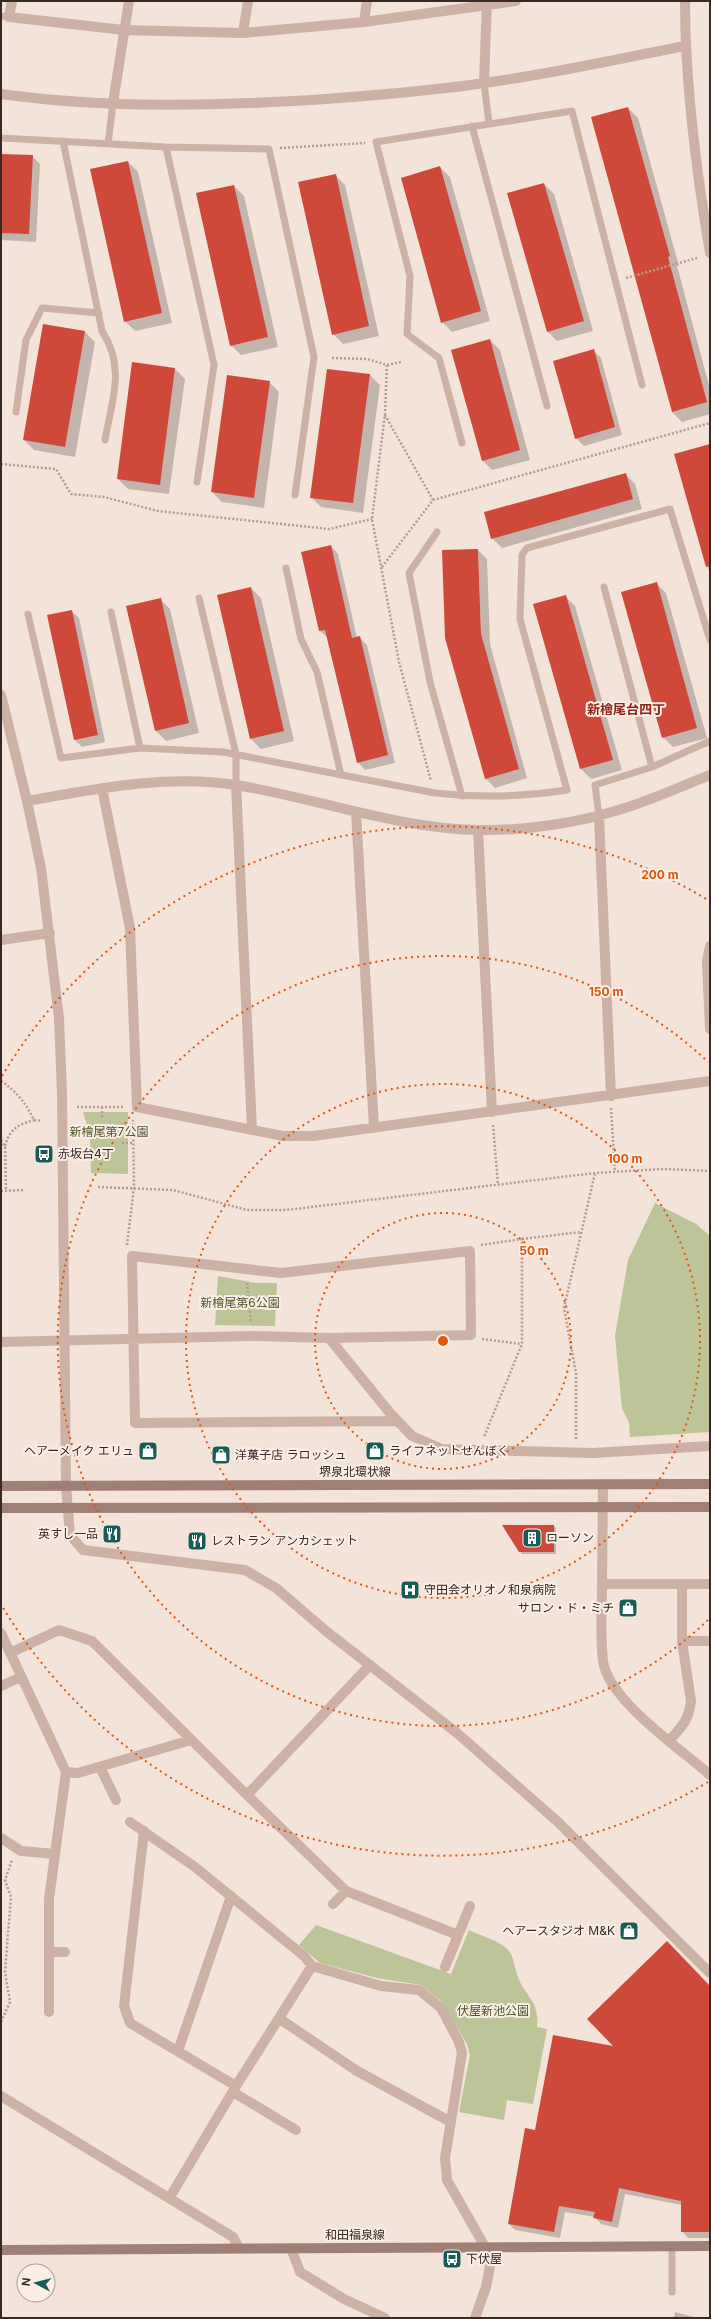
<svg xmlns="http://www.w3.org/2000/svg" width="711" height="2319" font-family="Inter,'Noto Sans JP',sans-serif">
<rect width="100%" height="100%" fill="#f3e3d9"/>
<path fill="#bcc498" d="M83 1112H128V1174L91 1173 90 1135Z
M655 1203 696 1224 710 1236V1432L630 1437 629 1422 622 1409 615 1336 628 1260Z
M218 1276 256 1283H277L275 1326 215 1325Z
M316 1925 451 1974 469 1930C481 1936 498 1940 507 1949 514 1955 514 1966 517 1974 523 1995 540 2000 537 2027L547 2029 533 2104 507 2100 504 2120 459 2112 470 2055 467 2044 442 2002 421 1985 377 1978 320 1963 299 1945Z"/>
<path fill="#0003" d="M628 108 638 118 679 266H677L710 389V414L682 422 672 412Z
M1 155 32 156 40 164 36 242 1 240Z
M128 162 138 172 172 323 135 331 125 321Z
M440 167 450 177 490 321 452 332 442 322Z
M335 175 345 185 379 336 343 344 333 334Z
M544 184 554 194 593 331 557 341 547 331Z
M234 186 244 196 278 347 241 355 231 345Z
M44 325 85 332 95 342 75 457 34 450 24 440Z
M490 340 500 350 530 460 492 470 482 460Z
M593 350 601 358 622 435 584 446 576 438Z
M175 369 185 379 169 494 128 489 118 479Z
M328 370 370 375 380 385 363 513 321 507 311 497Z
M269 382 279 392 264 508 222 502 212 492Z
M710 446V575L675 455Z
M625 474 635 484 642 509 502 548 492 538Z
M331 546 338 554 357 638H360L367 645 395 763 365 770 358 762 328 638 320 631Z
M478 550 487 559 490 644 527 778 495 788 486 779Z
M656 583 666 593 707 738 673 747 663 737Z
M251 588 261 598 294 741 261 749 251 739Z
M565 596 575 606 622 770 591 779 581 769 534 605Z
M160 599 170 609 199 733 166 741 156 731Z
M71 611 79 618 105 742 82 747 75 740Z
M554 1526 556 1528V1554H522L520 1551Z
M710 1987V2238H688L682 2231V2205L625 2194 618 2228 601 2224 595 2217 565 2212 560 2238 515 2230 509 2224 536 2131 616 2047Z
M675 2312 698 2318H674Z"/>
<path fill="#cf493b" d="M628 107 670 256 668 257 707 402 672 412 591 117Z
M1 154 33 155 29 234 1 233Z
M128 161 162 313 124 322 90 169Z
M440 166 481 311 441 323 401 178Z
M336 174 369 326 332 335 298 182Z
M544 183 584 321 547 332 507 193Z
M234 185 268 337 230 346 196 193Z
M43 324 85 331 65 447 23 440Z
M490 339 520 450 482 461 451 350Z
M594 349 615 427 575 439 553 361Z
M132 362 175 368 160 485 117 479Z
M327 369 370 374 353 503 310 498Z
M227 375 270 381 254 498 211 492Z
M710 444V566L706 567 674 454Z
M626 473 633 499 491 539 484 512Z
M331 545 352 638 360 636 388 755 357 763 325 630 319 631 301 552Z
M478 549 481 634 519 769 485 779 445 638 442 550Z
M657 582 697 728 662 738 621 592Z
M251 587 284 731 250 739 217 595Z
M566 595 613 760 580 769 533 604Z
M161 598 189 723 155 731 126 606Z
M72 610 98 735 74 740 47 615Z
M502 1525H554V1552H519Z
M667 1941 710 1986V2232H681V2201L619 2188 612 2222 593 2218 595 2212 559 2206 554 2232 508 2224 525 2128 535 2130 553 2035 613 2046 587 2019Z"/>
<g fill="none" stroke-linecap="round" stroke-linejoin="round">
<path stroke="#b89a8e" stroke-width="2.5" stroke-dasharray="2 2" stroke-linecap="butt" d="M280 148 365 143
M626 278 697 258
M332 358 367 359 387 365 401 362
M387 365 385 414 372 519 399 662 431 781
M1 464 56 469 71 494 104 497 158 511 329 529 372 519
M433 500 710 423
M382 567 433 500 385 415
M1 1081C16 1091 26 1103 34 1120L42 1121
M77 1107H125
M611 1108 615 1172
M102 1117V1107
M493 1125 498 1185
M1 1140 5 1147 6 1191
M122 1143H133
M5 1146C10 1129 17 1125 34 1120
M98 1187 173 1190 247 1210H286L595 1173 662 1169 710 1171
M1 1191 24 1190
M522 1239 581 1232
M127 1245 134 1187 133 1120
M481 1245 522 1239V1344L484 1437
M247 1283 251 1323
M482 1339 522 1344
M576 1439V1373L564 1308 595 1173
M1 2022 10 2002 5 1972 11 1897 5 1880 12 1860"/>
<path stroke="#ccb1a4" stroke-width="7" d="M1 16 9 17
M484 83 489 123
M472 126 547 406
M1 138 166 147 269 149 314 357 295 495
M63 141 102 331C126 368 112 399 105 440
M108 144 113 103
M166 147 214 365 197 482
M16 412 26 340 42 308 99 313
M462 443 439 358 407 334 410 276 376 142 572 111 642 385
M437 532 409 573 430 682 462 796
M286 568 301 639 317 672 341 775
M604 587 652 767
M199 598 236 754V785
M111 612 140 748
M28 614 61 758 140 748 223 752 435 793C480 798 523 797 567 790L520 619 522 555 527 548 670 509 710 640
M599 816 595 785 652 767 710 741
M672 2292V2246"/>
<path stroke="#ccb1a4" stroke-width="10" d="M12 1 9 17 124 30 243 33 364 22 516 1
M364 22 367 1
M243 33 248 1
M484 83 487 1
M113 103 129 1
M236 785 252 1129
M102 788 130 928 137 1107 283 1136H313L710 1081
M27 801C95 789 167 774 236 785 316 798 395 828 477 830 525 831 579 823 625 808 654 799 682 786 710 775
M356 812 374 1128
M599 816 611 1096
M478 830 492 1112
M1 940 50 933
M710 946 707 961 710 1029
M329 1338 471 1335 470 1251 281 1273 132 1256 135 1423 398 1421
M1 1342 252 1336 329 1338 390 1413 412 1436 442 1449 593 1453 710 1446
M603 1485 602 1584H710
M66 1486 70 1535 83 1550 245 1570 276 1588 326 1631 457 1733 558 1822 710 1973
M602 1584C602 1609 600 1636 603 1661 608 1700 681 1749 710 1775
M682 1584V1641H710
M1 1633 66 1772
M10 1653 59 1630 92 1641 247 1795 346 1891 458 1935
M1 1686 21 1677
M670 1740C682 1726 689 1720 691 1701L682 1641
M100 1767 116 1800
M247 1795 370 1665
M130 1822 195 1867 304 1956 312 1966 381 1986 419 1990 441 2008 459 2042 462 2053 445 2158 447 2180 485 2247 491 2261 486 2287 475 2318
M144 1831 124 2006 130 2023 236 2086
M1 1838 21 1851 55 1854
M333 1904 346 1891
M49 1952H65
M445 1967 470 1906
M49 2012V1899L66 1772 78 1773 191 1740
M280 2019 357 2071 449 2121
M178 2051 231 1896
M233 2092 296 2130
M1 2096 233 2237 239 2248
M170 2197 236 2086 312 1966
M291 2248 300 2272 344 2299 385 2318"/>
<path stroke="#ccb1a4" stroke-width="10" d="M685 1C685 86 696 170 710 253
M1 94C109 109 218 106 326 99 378 95 432 91 484 83 551 74 618 59 685 46
M1 695 27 801 41 868 59 1018 62 1093 66 1486"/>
<path stroke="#a07f75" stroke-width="10" d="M1 1486 710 1484
M1 1508 710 1507
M1 2250 710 2246"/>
</g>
<g fill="none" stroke="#df570d" stroke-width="2" stroke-dasharray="2 4">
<circle cx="443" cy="1341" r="128"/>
<circle cx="443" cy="1341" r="257"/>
<path d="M708 1620A385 385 0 1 1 708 1062"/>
<path d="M708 1782A514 514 0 0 1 2 1606M2 1076A514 514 0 0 1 708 900"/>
</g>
<defs>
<symbol id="bus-square" viewBox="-11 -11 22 22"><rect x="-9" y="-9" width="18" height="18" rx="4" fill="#195c56" stroke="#fbeee6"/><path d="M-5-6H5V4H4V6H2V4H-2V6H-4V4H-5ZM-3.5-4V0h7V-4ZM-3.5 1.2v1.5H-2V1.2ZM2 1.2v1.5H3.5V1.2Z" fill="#fff"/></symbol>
<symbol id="shop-square" viewBox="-11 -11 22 22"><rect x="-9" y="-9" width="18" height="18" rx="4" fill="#195c56" stroke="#fbeee6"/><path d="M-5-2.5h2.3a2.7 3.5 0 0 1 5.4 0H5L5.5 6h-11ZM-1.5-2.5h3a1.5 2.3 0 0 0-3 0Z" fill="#fff"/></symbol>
<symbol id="restaurant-square" viewBox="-11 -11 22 22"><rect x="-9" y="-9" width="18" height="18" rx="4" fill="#195c56" stroke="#fbeee6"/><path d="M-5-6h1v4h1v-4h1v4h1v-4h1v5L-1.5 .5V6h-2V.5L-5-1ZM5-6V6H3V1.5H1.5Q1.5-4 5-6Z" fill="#fff"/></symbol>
<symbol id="building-square" viewBox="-11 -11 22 22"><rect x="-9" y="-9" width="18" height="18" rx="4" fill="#195c56" stroke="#fbeee6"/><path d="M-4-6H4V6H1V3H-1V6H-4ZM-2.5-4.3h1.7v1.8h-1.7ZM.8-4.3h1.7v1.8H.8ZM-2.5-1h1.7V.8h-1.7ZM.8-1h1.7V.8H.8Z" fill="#fff"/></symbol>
<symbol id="hospital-square" viewBox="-11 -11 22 22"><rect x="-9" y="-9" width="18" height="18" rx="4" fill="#195c56" stroke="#fbeee6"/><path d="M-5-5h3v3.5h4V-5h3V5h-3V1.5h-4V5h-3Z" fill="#fff"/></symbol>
</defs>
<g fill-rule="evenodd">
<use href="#bus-square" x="33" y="1143" width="22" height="22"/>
<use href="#shop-square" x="137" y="1440" width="22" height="22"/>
<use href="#shop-square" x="364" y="1440" width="22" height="22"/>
<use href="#shop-square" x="210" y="1444" width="22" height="22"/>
<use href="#restaurant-square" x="101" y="1523" width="22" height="22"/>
<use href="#building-square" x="521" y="1527" width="22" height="22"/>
<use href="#restaurant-square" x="186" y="1530" width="22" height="22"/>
<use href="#hospital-square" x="399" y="1579" width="22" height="22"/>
<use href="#shop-square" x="617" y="1597" width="22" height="22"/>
<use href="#shop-square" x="618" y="1920" width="22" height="22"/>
<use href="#bus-square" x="441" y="2248" width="22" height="22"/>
</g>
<g text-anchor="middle" stroke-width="4" stroke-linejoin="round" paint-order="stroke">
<g font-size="12" fill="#4d5728" stroke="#fbeee6">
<text x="109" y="1136">新檜尾第7公園</text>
<text x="240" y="1307">新檜尾第6公園</text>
<text x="493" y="2015">伏屋新池公園</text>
</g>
<g font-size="12" fill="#372926" stroke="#fbeee6" text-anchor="start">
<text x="58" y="1158">赤坂台4丁</text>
<text x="134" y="1455" text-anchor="end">ヘアーメイク エリュ</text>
<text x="389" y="1455">ライフネットせんぼく</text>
<text x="235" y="1459">洋菓子店 ラロッシュ</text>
<text x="98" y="1538" text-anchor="end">英すし一品</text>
<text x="546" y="1542">ローソン</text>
<text x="211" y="1545">レストラン アンカシェット</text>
<text x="424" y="1594">守田会オリオノ和泉病院</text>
<text x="614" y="1612" text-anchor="end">サロン・ド・ミチ</text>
<text x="615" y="1935" text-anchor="end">ヘアースタジオ M&amp;K</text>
<text x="466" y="2263">下伏屋</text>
</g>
<g font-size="12" fill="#372926" stroke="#fbeee6">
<text x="355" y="1476">堺泉北環状線</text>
<text x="355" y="2239">和田福泉線</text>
</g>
<g font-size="13" font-weight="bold" fill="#8d2319" stroke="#fbeee6">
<text x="626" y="714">新檜尾台四丁</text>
</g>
</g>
<circle cx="443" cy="1341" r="6" fill="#df570d" stroke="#fbeee6" stroke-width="2"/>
<g font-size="12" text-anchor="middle" font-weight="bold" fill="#df570d" stroke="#fbeee6" stroke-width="4" stroke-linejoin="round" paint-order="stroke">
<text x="660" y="879">200 m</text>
<text x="606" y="996">150 m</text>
<text x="625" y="1163">100 m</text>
<text x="534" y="1255">50 m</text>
</g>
<rect width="711" height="2319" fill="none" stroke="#372926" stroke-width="4"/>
<g transform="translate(36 2283) rotate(277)"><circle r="19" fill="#fbeee6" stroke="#ad9f99"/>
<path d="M0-3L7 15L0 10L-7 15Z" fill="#195c56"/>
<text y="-6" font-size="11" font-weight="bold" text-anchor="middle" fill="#372926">N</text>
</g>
</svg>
